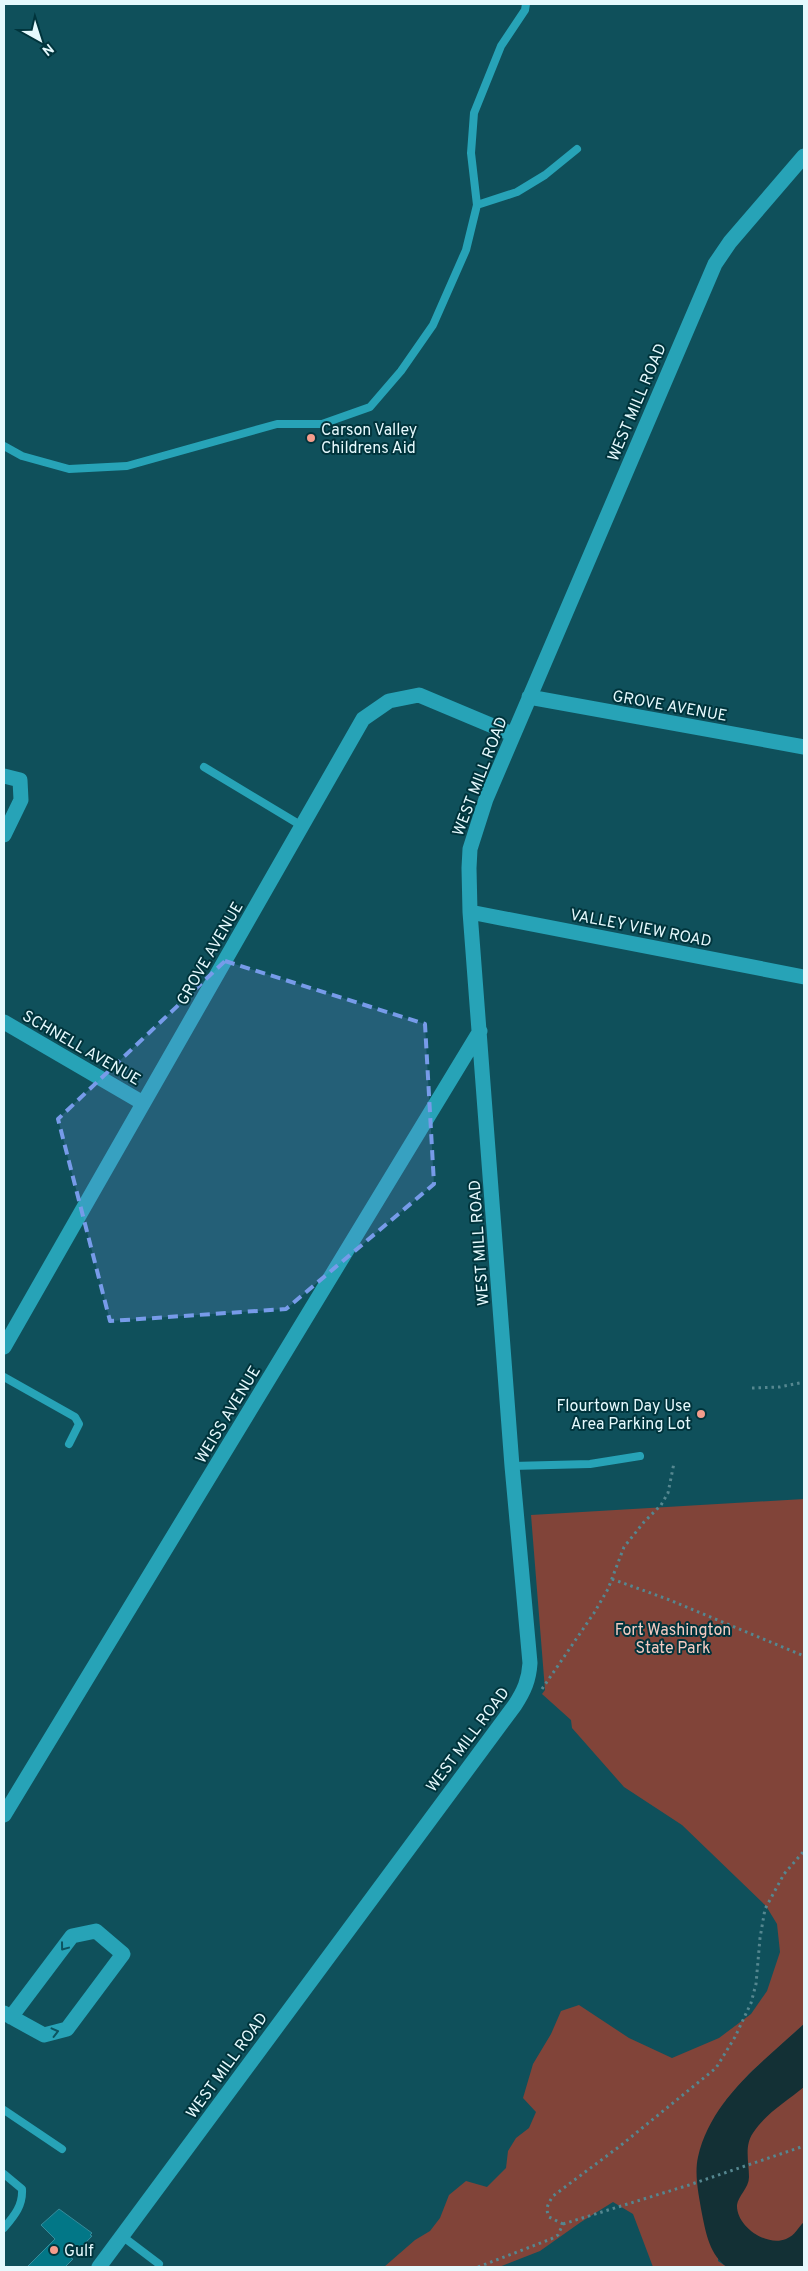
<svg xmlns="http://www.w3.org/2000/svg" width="808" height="2271" font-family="Overpass,sans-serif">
<rect width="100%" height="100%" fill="#0f505b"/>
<path fill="#814439" d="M804 1499V2024L749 2074 726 2100 718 2261 727 2267H653L633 2214 613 2202 581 2222 540 2251 499 2267H384L415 2240 430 2231 440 2218 449 2195 466 2181 487 2187 506 2168 508 2151 516 2138 529 2128 536 2112 523 2098 533 2064 551 2034 561 2011 579 2005 629 2038 672 2058 719 2038 751 2014 767 1991 780 1952 777 1924 766 1906 682 1825 624 1787 572 1728 571 1720 542 1694 545 1690 531 1515Z
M804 2059V2267H754L716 2149Z"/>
<path fill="#133035" d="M804 2024V2087C787 2101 765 2114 753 2133 744 2146 749 2162 749 2177 749 2188 738 2196 737 2205 736 2226 766 2247 786 2239 796 2235 797 2228 804 2222V2267H727C710 2255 706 2234 702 2214 699 2196 694 2175 698 2157 711 2099 763 2062 804 2024Z"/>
<path fill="#027787" stroke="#358b9b" d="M59 2209 92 2233 90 2235 92 2236 71 2258 73 2259 65 2267H27L55 2239 41 2225Z"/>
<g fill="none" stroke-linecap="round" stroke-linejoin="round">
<path stroke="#558790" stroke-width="3" stroke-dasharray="2.5 4" stroke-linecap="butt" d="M752 1388 780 1387 804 1382
M612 1579 667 1599 804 1656
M542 1689 594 1613 608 1589 624 1547 644 1522 661 1505 668 1493 674 1463
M563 2224 549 2217C545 2208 548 2204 553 2196L620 2146 716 2068 735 2037 751 2003 756 1984 760 1938 765 1909 784 1874 804 1851
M563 2224 689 2185 804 2146
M478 2267 551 2239 558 2235 563 2224"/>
<path stroke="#27a3b7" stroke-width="8" d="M477 205 517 192 545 175 577 149
M4 446 22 456 69 469 127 466 277 424H322L370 407 401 371 433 325 466 250 477 205 471 153 474 113 501 46 525 10 526 4
M204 767 302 826
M4 1377 75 1417 79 1424 69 1444
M512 1466 590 1464 640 1456
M4 2110 62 2149
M4 2174 22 2189C23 2206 14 2216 4 2228
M122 2236 159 2264"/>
<path stroke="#27a3b7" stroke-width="15" d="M529 697 804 747
M4 776 20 780 21 800 4 835
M470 912 804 977
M4 1022 143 1103
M4 1347 363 719 389 701 419 695 512 734
M4 1815 480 1031
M4 2013 44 2035 67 2029 123 1954 96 1931 72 1936 11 2017
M99 2267 515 1705C524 1691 529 1680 530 1663L512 1466 470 912 469 868 470 849 486 799 715 264 730 242 804 156"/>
</g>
<defs><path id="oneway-chevron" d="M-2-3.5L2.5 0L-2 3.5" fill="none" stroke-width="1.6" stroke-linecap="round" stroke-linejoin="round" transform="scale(1.25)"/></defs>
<g stroke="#0c5561">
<use href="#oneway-chevron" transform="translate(64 1947) rotate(127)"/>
<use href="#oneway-chevron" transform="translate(55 2032) rotate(-14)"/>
</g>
<path fill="#779be9" fill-opacity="0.2" stroke="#779be9" stroke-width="4" stroke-dasharray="10 6" stroke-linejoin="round" d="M225 961 425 1024 434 1184 286 1309 110 1321 58 1119Z"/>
<g fill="#f49d8c" stroke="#00343c" stroke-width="2">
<circle cx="311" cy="438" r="5"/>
<circle cx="701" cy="1414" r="5"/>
<circle cx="54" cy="2250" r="5"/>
</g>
<g text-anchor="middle" stroke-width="4" stroke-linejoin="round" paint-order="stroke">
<g font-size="16" fill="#e5f9fd" stroke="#00343c">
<text transform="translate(636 402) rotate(-67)" y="6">WEST MILL ROAD</text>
<text transform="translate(670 705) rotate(10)" y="6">GROVE AVENUE</text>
<text transform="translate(479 776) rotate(-69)" y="6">WEST MILL ROAD</text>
<text transform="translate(641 927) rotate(11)" y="6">VALLEY VIEW ROAD</text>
<text transform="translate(209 953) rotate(-60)" y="6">GROVE AVENUE</text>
<text transform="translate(82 1047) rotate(30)" y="6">SCHNELL AVENUE</text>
<text transform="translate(478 1243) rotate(-94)" y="6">WEST MILL ROAD</text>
<text transform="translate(227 1414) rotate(-59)" y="6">WEISS AVENUE</text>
<text transform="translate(467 1739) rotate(-53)" y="6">WEST MILL ROAD</text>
<text transform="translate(226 2065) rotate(-54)" y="6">WEST MILL ROAD</text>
</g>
<g font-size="16" fill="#e5f9fd" stroke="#00343c" text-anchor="start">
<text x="321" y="435">Carson Valley<tspan x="321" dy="18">Childrens Aid</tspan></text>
<text x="691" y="1411" text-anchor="end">Flourtown Day Use<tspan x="691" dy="18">Area Parking Lot</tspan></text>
<text x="64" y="2256">Gulf</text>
</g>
<g font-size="16" fill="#f4cbc2" stroke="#00343c">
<text x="673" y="1635">Fort Washington<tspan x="673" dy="18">State Park</tspan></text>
</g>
</g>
<rect width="808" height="2271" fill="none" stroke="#e5f9fd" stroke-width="10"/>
<g transform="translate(40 40) rotate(141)" stroke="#00343c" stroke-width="4" paint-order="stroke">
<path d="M0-4L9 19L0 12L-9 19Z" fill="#e5f9fd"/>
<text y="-8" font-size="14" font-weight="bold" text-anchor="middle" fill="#e5f9fd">N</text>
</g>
</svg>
